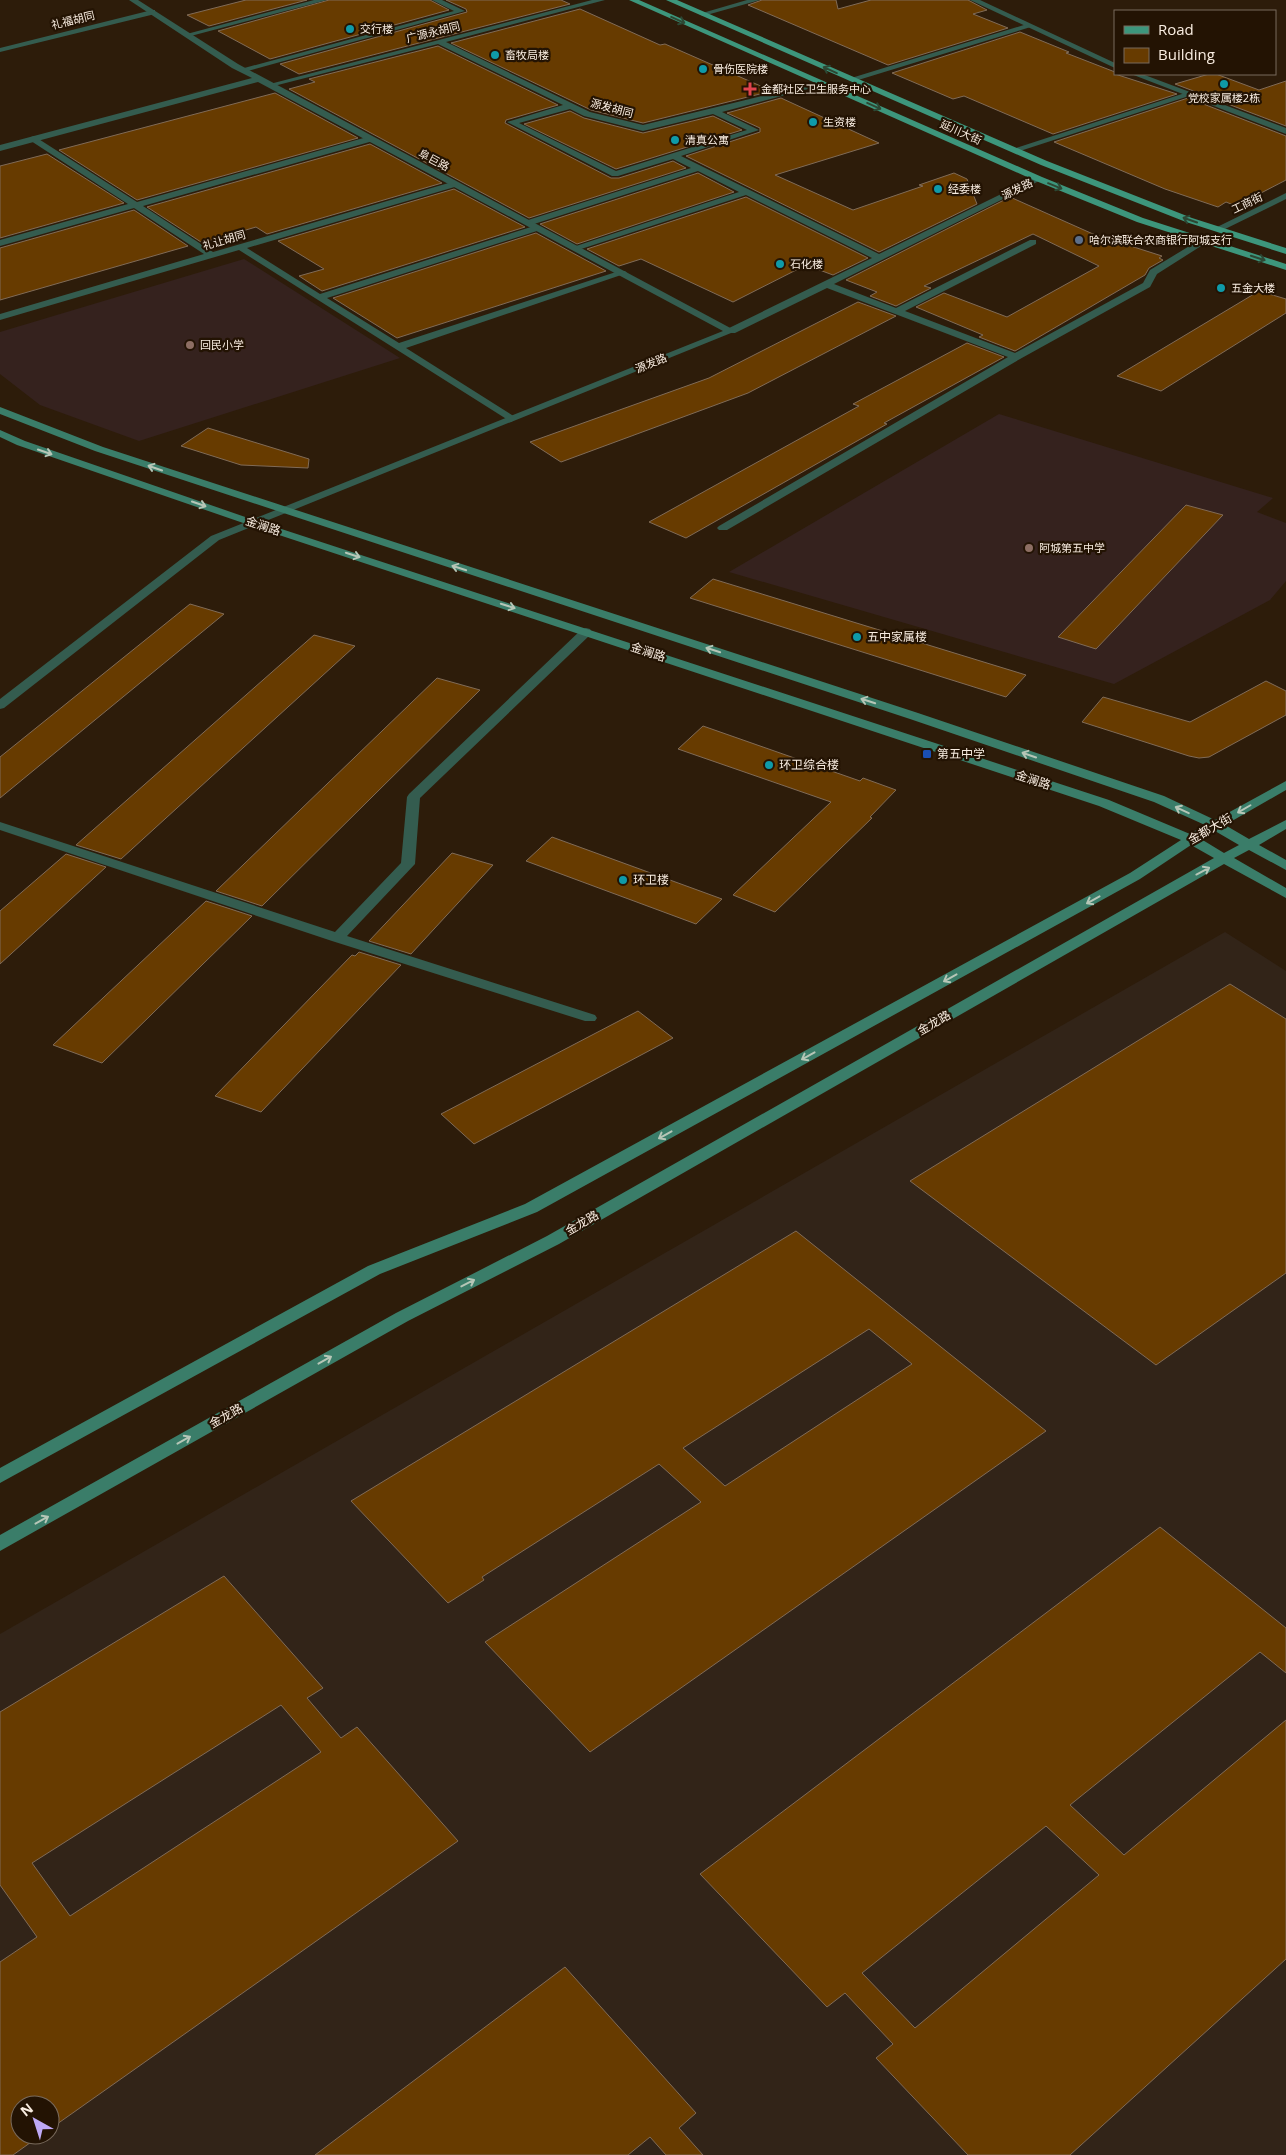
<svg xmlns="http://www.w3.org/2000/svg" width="1286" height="2155" font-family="'Open Sans','Noto Sans SC',sans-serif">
<rect width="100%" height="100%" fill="#2d1c0a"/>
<path fill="#322418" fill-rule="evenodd" d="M1225 932 1286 971V2155H0V1634ZM20 2105H50V2135H20Z"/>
<path fill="#35221e" d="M244 259 400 358 139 441 40 405 0 374V332Z
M999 414 1273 498 1257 512 1286 523V581L1270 600 1114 684 729 572Z"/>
<path fill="#673b00" stroke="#806b57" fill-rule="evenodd" d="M246 0H307L209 26 187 15Z
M329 0H430L449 10 270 59 218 31Z
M446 0H561L570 4 299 74 280 64 467 12 466 9Z
M762 0H836L838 9 871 0H968L987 10 973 14 1008 28 888 65 748 5Z
M580 9 660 45 665 44 772 91 643 123 591 110 451 43Z
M1020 32 1069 52 1066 53 1115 72V74L1177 94 1053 134 964 96 953 99 892 73Z
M438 46 558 105 506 120 505 123 611 178H619L673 161 686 168 529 218 289 89 315 82 309 79Z
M1209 74H1216L1259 90 1286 81V126L1175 84Z
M275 93 358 138 137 200 59 150Z
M781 98 879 143 775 175 853 210 923 186 919 185 954 173 967 179 977 204 879 252 686 156 760 132V128L727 113Z
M1188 98 1286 136V180L1236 206 1226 202 1218 207 1165 189 1054 142Z
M570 111 584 118 643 133 713 116 742 130 616 169 524 124Z
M370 144 442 183 267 234 256 227 205 242H201L147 207Z
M47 154 124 203 0 238V166Z
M698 173 734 192 577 244 540 224Z
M454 189 525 227 322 291 299 276 324 269 278 241Z
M746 197 868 258 833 275 806 265 733 302 641 259 619 266 587 249Z
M1010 197 1093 234 1162 256 1159 258 1163 260 1149 268 1145 275 1015 351 979 337 983 335 916 307 944 293 1007 317 1099 266 1033 234 924 286 931 288 896 306 870 296 877 292 846 280Z
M134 210 188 246 0 300V248Z
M536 233 606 271 397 338 333 298Z
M1259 291 1286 299V313L1161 391 1117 376Z
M858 302 896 316 748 393 561 462 530 442 709 378Z
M967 343 1004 357 884 423 887 424 686 538 649 522 859 406 853 404Z
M208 428 309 459 308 468 241 465 181 446Z
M1186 505 1223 515 1096 649 1058 637Z
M713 579 1026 675 1006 697 690 598Z
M190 604 224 614 0 798V757Z
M314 635 355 646 121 859 76 845Z
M437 678 480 690 262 906 216 891Z
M1266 681 1286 691V715L1209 757 1199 758 1189 756 1082 722 1103 697 1190 722Z
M703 726 860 781 863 778 896 790 870 817 872 818 775 912 733 895 831 802 678 749Z
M552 837 722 899 696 924 526 861Z
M452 853 493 865 411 954 369 941Z
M66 854 106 867 0 964V911Z
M206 901 252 916 102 1063 53 1045Z
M359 952 401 965 261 1112 215 1096 352 955 355 956Z
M1230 984 1286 1019V1273L1156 1365 910 1181Z
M638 1011 673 1038 474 1144 441 1114Z
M796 1231 1046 1431 590 1752 485 1642 701 1502 659 1464 482 1577 484 1580 448 1603 351 1501ZM869 1329 912 1364 725 1486 683 1448Z
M1160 1527 1286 1628V1673L1260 1652 1070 1805 1124 1855 1286 1720V1959L1070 2155H968L876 2058 893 2044 845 1993 827 2007 700 1874ZM1046 1826 1099 1875 915 2028 862 1973Z
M224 1576 323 1688 307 1698 341 1738 357 1727 458 1841 50 2129V2105H20V2135H41L13 2155H0V1962L37 1937 0 1885V1712ZM281 1705 321 1752 70 1916 32 1863Z
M565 1967 696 2113 679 2128 703 2155H666L650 2137 628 2155H315Z"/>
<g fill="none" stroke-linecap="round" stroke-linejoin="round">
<path fill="#345c4f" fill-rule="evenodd" d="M314 0H327L187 37 183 35Z
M432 0H442L465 11 244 72 237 70 454 11Z
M592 0H605L446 42 590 112 643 125 823 81V85L722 112 759 130 681 156 879 254 1036 177 1039 176 1043 179 834 284 896 308 1030 240H1036V244L905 311 1015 353 1143 283 1150 270 1201 239H1207L1209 241 1157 274 1150 287 1020 359 727 530H719L717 528 719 526 1008 357 827 288 735 333H727V329L872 258 746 195 578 250 575 251 570 248 739 192 698 171 531 225H525V221L691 168 673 159 618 176H612L507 122 563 105 438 44 270 87 266 85ZM570 109 584 116 643 131 713 114 747 130 616 171 519 123Z
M152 10H155V14L0 52V48Z
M1027 24 1034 26 855 81 848 79Z
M1185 93 1192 95 1017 152 1010 150Z
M34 136 137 202 367 137H373V141L143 206 213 252 452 182H458V186L247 248 320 294 534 226H540V230L327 298 399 343 619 271H625L627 273 406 348 515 417 516 419 511 422 239 250 0 320V314L204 254 134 208 0 246V240L128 204 31 141V137Z
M1286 193V199L1221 231H1215L1213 229Z
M586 628 590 629 592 632 590 635 420 798 415 864 347 936 595 1015 597 1018 595 1021H585L332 941 0 830V822L335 932 401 863 407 797 409 794 582 629Z"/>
<path fill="#345c4f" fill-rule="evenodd" d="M129 0H138L238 64 736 331 219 540 4 708 0 709V699L211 536 723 331 258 82 0 151V145L252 78 232 68Z
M747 0H760L703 16 699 14Z
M970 0H980L1115 63V68Z
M1131 74H1142L1286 128V134Z"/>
<path fill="#3a7d69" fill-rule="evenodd" d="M0 407 103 447 918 713 1164 796 1215 820 1286 781V790L1225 825 1249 839 1286 820V829L1259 845 1286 860V870L1249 850 1234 858 1286 888V898L1224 864 559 1244 408 1321 0 1551V1535L396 1313 547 1236 1214 858 1191 845 1140 879 537 1212 380 1274 0 1483V1468L368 1266 525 1204 1130 873 1181 840 1099 806 249 525 17 445 0 437V430L25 441 257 521 1109 800 1190 834 1205 825 1154 802 910 719 95 451 0 414ZM1215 831 1239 845 1224 853 1201 839Z"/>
<path fill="#3d967c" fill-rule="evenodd" d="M629 0H639L1042 177 1143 218 1286 264V270L1137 222 1036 181Z
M666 0H677L1047 161 1192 218 1286 248V254L1186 222 1041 165Z"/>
</g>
<defs><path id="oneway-shaft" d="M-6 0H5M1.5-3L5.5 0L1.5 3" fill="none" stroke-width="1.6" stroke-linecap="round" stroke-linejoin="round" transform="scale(1.25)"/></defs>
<g stroke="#2d4733">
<use href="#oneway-shaft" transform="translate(678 20) rotate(24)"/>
<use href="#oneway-shaft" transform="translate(830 70) rotate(-156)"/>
<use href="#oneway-shaft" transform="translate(874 106) rotate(24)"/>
<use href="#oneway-shaft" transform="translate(1055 186) rotate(22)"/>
<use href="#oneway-shaft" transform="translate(1190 220) rotate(-161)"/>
<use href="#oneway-shaft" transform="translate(1258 258) rotate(18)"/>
</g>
<g stroke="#b6c6b7">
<use href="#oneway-shaft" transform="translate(45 452) rotate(19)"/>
<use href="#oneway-shaft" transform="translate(155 468) rotate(-161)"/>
<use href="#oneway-shaft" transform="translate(199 504) rotate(19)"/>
<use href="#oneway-shaft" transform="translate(353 555) rotate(18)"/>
<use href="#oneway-shaft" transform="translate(459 568) rotate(-162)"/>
<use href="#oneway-shaft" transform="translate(508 606) rotate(18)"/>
<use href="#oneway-shaft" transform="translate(713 650) rotate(-162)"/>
<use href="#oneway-shaft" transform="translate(868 701) rotate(-162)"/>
<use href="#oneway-shaft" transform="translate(1029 755) rotate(-161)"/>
<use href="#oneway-shaft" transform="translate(1244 809) rotate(150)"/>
<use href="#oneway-shaft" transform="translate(1182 810) rotate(-155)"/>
<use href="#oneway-shaft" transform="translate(1203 871) rotate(-28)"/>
<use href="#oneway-shaft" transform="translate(1093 900) rotate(151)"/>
<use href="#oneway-shaft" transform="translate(950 978) rotate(151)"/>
<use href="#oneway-shaft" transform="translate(808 1056) rotate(151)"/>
<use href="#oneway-shaft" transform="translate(665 1135) rotate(151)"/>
<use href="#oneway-shaft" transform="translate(468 1283) rotate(-27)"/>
<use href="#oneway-shaft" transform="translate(325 1360) rotate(-29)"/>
<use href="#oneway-shaft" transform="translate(184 1440) rotate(-29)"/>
<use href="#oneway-shaft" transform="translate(42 1520) rotate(-29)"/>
</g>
<g fill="#0f9aa8" stroke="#231303" stroke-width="2">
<circle cx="350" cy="29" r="5"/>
<circle cx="495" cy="55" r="5"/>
<circle cx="703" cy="69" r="5"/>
<circle cx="1224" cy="84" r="5"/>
<circle cx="813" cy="122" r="5"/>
<circle cx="675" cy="140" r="5"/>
<circle cx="938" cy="189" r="5"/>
<circle cx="780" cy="264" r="5"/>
<circle cx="1221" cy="288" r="5"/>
<circle cx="857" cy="637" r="5"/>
<circle cx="769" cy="765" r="5"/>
<circle cx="623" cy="880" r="5"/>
</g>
<path fill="#e0444e" stroke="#231303" stroke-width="2" d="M747.5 81.5h5v5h5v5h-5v5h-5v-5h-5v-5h5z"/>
<circle fill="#5c6f8a" stroke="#231303" stroke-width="2" cx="1079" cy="240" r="5"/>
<g fill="#8d6e63" stroke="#231303" stroke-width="2">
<circle cx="190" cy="345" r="5"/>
<circle cx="1029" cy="548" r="5"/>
</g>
<rect fill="#1a4fb4" stroke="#231303" stroke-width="2" x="922" y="749" width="10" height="10" rx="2.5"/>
<g text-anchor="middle" stroke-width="4.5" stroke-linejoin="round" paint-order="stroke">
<g font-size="11" fill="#f9ede1" stroke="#231303">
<text transform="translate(73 20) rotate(-14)" y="4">礼福胡同</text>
<text transform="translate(433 32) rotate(-14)" y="4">广源永胡同</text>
<text transform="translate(612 108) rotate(15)" y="4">源发胡同</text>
<text transform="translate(961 132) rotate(24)" y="4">延川大街</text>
<text transform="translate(434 160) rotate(28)" y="4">阜巨路</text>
<text transform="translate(1017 189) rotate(-26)" y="4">源发路</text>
<text transform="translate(1247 203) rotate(-26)" y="4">工商街</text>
<text transform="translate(224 240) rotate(-16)" y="4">礼让胡同</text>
<text transform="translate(651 363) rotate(-22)" y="4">源发路</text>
</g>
<g font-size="11" fill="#f9ede1" stroke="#231303" text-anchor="start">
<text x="360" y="33">交行楼</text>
<text x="505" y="59">畜牧局楼</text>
<text x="713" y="73">骨伤医院楼</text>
<text x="761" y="93">金都社区卫生服务中心</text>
<text x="1224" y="102" text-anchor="middle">党校家属楼2栋</text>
<text x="823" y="126">生资楼</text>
<text x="685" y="144">清真公寓</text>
<text x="948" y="193">经委楼</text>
<text x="1089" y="244">哈尔滨联合农商银行阿城支行</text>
<text x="790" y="268">石化楼</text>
<text x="1231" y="292">五金大楼</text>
<text x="200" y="349">回民小学</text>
<text x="1039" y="552">阿城第五中学</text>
</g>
<g font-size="12" fill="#f9ede1" stroke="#231303">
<text transform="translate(263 526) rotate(18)" y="4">金澜路</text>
<text transform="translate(648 652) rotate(18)" y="4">金澜路</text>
<text transform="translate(1033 780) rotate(18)" y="4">金澜路</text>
<text transform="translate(1210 829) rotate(-30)" y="4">金都大街</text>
<text transform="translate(934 1023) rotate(-30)" y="4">金龙路</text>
<text transform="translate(582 1223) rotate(-30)" y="4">金龙路</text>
<text transform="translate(226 1416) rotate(-29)" y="4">金龙路</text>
</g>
<g font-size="12" fill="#f9ede1" stroke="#231303" text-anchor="start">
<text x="867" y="641">五中家属楼</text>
<text x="937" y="758">第五中学</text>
<text x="779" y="769">环卫综合楼</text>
<text x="633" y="884">环卫楼</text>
</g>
</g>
<rect x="1114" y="10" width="162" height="65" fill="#231303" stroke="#796a5c"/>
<rect x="1124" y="26" width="25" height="8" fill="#3d967c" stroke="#796a5c"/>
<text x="1158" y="35" font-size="15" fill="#f9ede1">Road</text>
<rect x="1124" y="48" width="25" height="15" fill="#673b00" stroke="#796a5c"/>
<text x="1158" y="60" font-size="15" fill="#f9ede1">Building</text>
<g transform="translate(35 2120) rotate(321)"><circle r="24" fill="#231303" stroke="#796a5c"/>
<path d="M0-4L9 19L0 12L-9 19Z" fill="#bea9f5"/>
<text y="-8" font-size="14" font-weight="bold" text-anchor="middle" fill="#f9ede1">N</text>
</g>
</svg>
